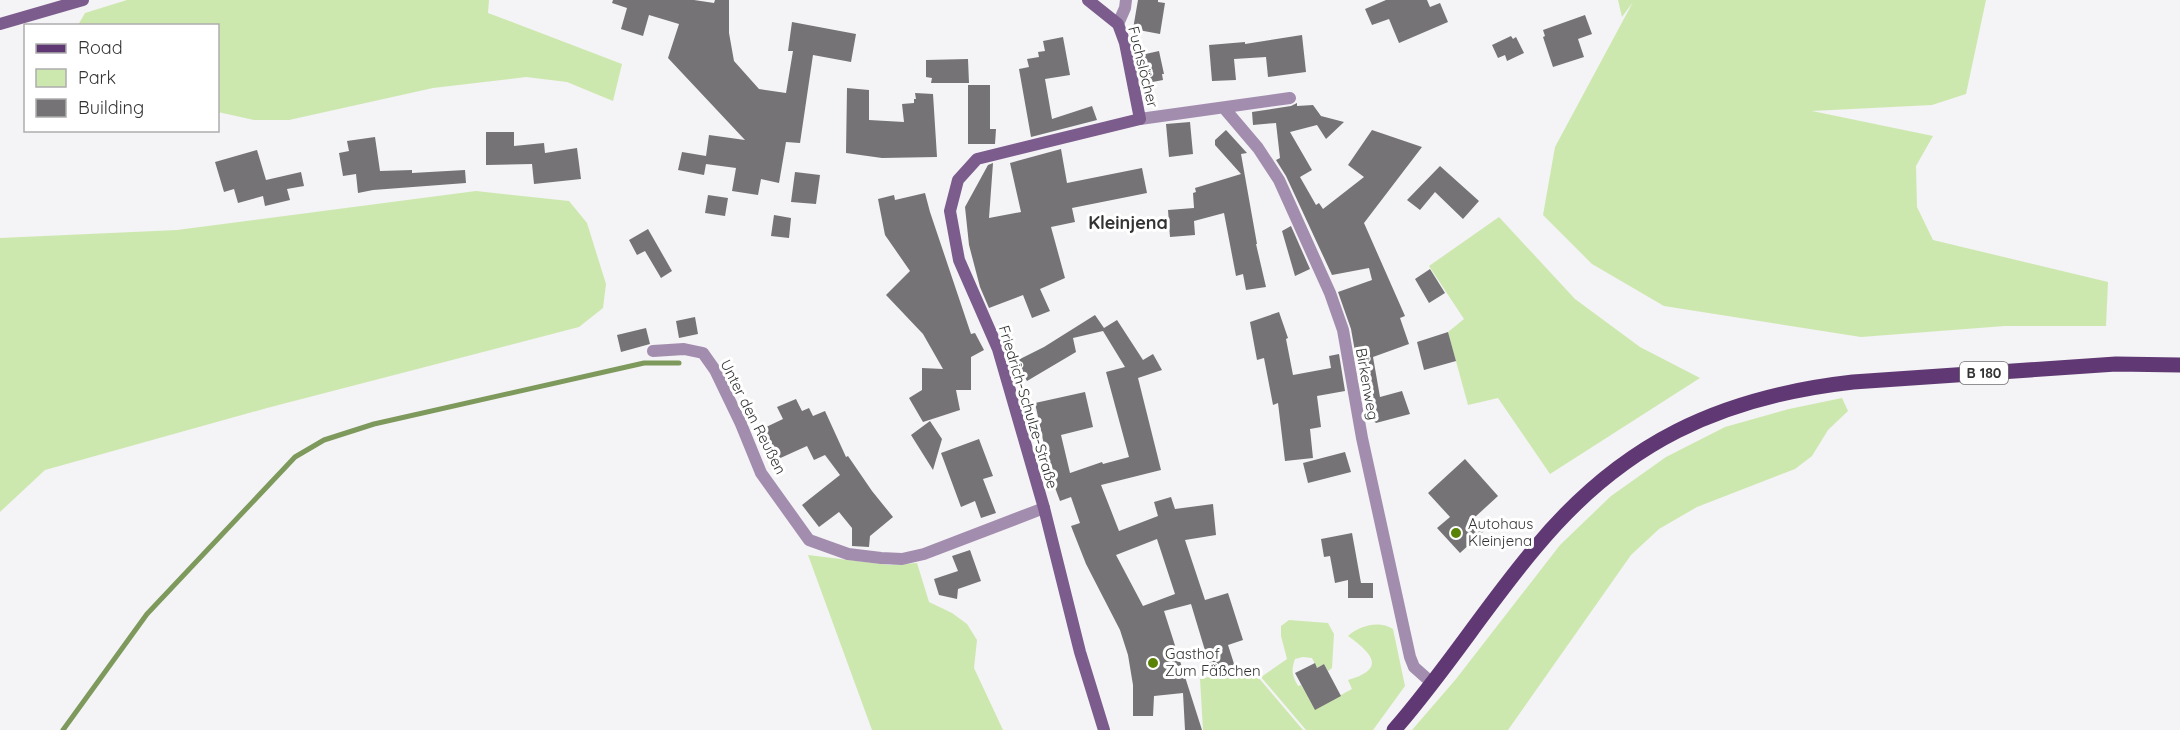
<svg xmlns="http://www.w3.org/2000/svg" width="2180" height="730" font-family="Quicksand,sans-serif">
<rect width="100%" height="100%" fill="#f4f3f5"/>
<path fill="#cde8af" d="M127 0H489L488 13 622 64 613 101 567 82 526 77 433 88 289 120H254L218 112V26L78 25 85 13Z
M1618 0H1986L1966 94 1932 105 1812 111 1933 136 1916 166 1917 207 1933 240 2108 282 2106 326H2005L1861 337 1664 306 1592 264 1543 215 1555 147 1633 2 1622 17Z
M476 191 569 201 587 223 606 284 603 308 579 327 267 408 45 470 0 512V238L177 230Z
M1499 217 1575 299 1640 347 1700 378 1550 474 1498 398 1468 405 1448 332 1464 319 1429 266Z
M1842 398 1848 411 1828 430 1812 456 1795 469 1697 507 1659 529 1631 555 1508 730H1412L1456 679 1560 545 1611 496 1666 457 1725 427 1789 409Z
M808 555 889 565 917 563 929 602 952 613 967 624 977 640 974 668 1003 730H872Z
M1289 620 1328 623 1334 634 1332 668 1328 671 1324 664 1317 668 1312 658 1303 657 1295 659C1291 671 1292 675 1298 686L1301 685 1315 709 1352 689 1348 680C1387 669 1372 653 1348 636 1359 626 1379 620 1393 629L1405 686 1373 730H1306L1261 677 1287 659 1281 636V626Z
M1236 670H1252L1303 730H1203L1200 679Z"/>
<g fill="none" stroke-linecap="round" stroke-linejoin="round">
<path stroke="#7e995c" stroke-width="5" d="M63 730 147 614 295 457 324 440 374 424 644 363H679"/>
</g>
<path fill="#757376" fill-rule="evenodd" d="M613 0H694L714 3 715 0H729V33L734 61 759 89 786 93 793 51H788L792 22 856 34 851 62 813 55 800 143 786 142 779 183 761 179 758 195 732 191 736 168 706 164 704 175 678 170 682 152 706 156 709 135 745 140 668 58 679 24 649 15 643 36 621 29 627 8 612 3Z
M1138 0H1158V2L1165 3 1160 34 1133 29Z
M1386 0H1427L1430 7 1440 3 1448 22 1399 43 1389 19 1372 25 1365 9Z
M1585 15 1592 34 1578 39 1584 57 1553 67 1543 37 1545 36 1543 30Z
M1302 35 1306 72 1268 77 1266 57 1234 59 1236 80 1212 81 1209 45 1245 42V44Z
M1511 36 1513 39 1516 37 1524 53 1507 61 1505 55 1498 58 1492 45Z
M1063 37 1070 75 1045 79 1052 119 1092 106 1097 120 1031 137 1019 69 1029 67 1027 59 1039 57 1038 52 1045 51 1043 41Z
M1159 51 1164 74H1162L1163 80 1147 83 1141 55Z
M968 59 969 83H931L932 78 926 77V60Z
M968 85H990V129H996L995 144H968Z
M847 88 869 90V120L904 122 902 104 914 103V99H916L915 93 933 94 937 157 882 158 846 153Z
M1297 103V106L1313 105 1321 116 1344 122 1326 139 1317 125 1290 132 1312 170 1300 177 1316 205 1319 203 1323 209 1364 177 1348 165 1372 130 1422 147 1364 223 1405 316 1400 318 1409 344 1373 357 1380 397 1402 391 1410 414 1376 423 1366 413 1351 329 1338 292 1372 280 1369 268 1332 275 1286 176 1276 160 1280 158 1276 123 1253 125 1252 112 1291 106Z
M1190 122 1193 154 1169 157 1166 124Z
M1226 130 1247 153 1241 154 1257 244H1256L1266 287 1246 290 1243 274 1236 276 1224 213 1194 221 1195 235 1170 237 1168 210 1194 208 1193 193 1196 192 1195 188 1241 174 1215 145V140Z
M486 132H514V146L544 143 545 153 577 148 581 179 534 184 532 164 486 165Z
M375 137 380 171 412 170V173L465 170 466 183 373 190 358 193 356 174 343 176 339 153 349 151 347 141Z
M1061 149 1067 183 1142 168 1147 193 1072 208 1075 222 1051 227 1065 278 1040 289 1050 311 1032 318 1023 295 989 308 980 287 969 245 965 207 988 165 993 163 989 218 1021 212 1010 163Z
M257 150 266 180 301 172 304 186 287 189 290 200 265 206 263 196 238 203 234 189 224 192 215 162Z
M1440 166 1479 201 1463 219 1435 192 1420 210 1407 200Z
M795 172 820 175 816 204 791 202Z
M925 193 930 212 971 334 975 333 984 350 971 357V390H956L960 410 923 422 909 398 922 390V368L943 369 923 334 886 295 910 271 885 235 878 199 894 195 895 200Z
M708 195 728 198 725 216 705 213Z
M774 215 791 218 789 238 771 236Z
M1291 226 1310 269 1295 276 1282 231Z
M648 229 672 271 661 278 645 251 637 255 629 240Z
M1430 269 1445 293 1429 303 1415 279Z
M1279 312 1288 338 1286 339 1293 375 1331 368 1329 356 1339 354 1345 391 1317 396 1321 427 1310 429 1313 458 1285 461 1278 403 1273 405 1264 358 1257 360 1250 322Z
M1095 315 1104 328 1117 320 1143 360 1153 354 1162 370 1138 378 1161 470 1101 485 1119 531 1158 516 1154 502 1171 497 1175 509 1213 504 1216 535 1185 540 1205 600 1228 593 1243 640 1228 645 1236 670 1213 677 1191 604 1164 611 1202 730H1185L1183 693 1154 696 1153 716H1133V685L1128 655 1120 630 1086 564 1071 526 1080 523 1071 497 1060 501 1051 477 1035 403 1085 392 1093 427 1061 435 1070 473 1102 462 1103 464 1129 457 1106 372 1125 367 1103 331 1073 338 1076 352 1027 381 1016 361 1044 347ZM1157 539 1175 594 1143 606 1116 555Z
M695 317 698 334 679 338 676 321Z
M646 328 650 344 621 352 617 335Z
M1448 332 1456 361 1424 370 1417 342Z
M796 399 802 411 809 408 813 416 825 411 846 457 848 456 872 491 893 517 870 536 869 547 852 546V528L839 512 819 527 802 505 840 475 825 455 814 460 807 446 776 460 762 429 783 419 777 407Z
M930 421 942 439 933 470 911 435Z
M979 439 993 476 983 479 996 513 981 518 975 501 961 507 941 453Z
M1345 452 1351 472 1308 483 1303 463Z
M1465 459 1498 496 1474 518 1485 530 1460 553 1437 528 1450 517 1428 493Z
M1352 533 1361 583H1373V598H1348V580L1335 583 1330 556 1324 557 1321 539Z
M970 550 981 581 958 589 957 599 939 595 934 579 958 571 952 556Z
M1315 663 1317 668 1324 664 1341 696 1315 710 1295 673Z"/>
<g fill="none" stroke-linecap="round" stroke-linejoin="round">
<path stroke="#a38daf" stroke-width="12" d="M1118 24 1125 8 1126 0
M1224 108 1258 148 1279 180 1330 293 1343 330 1362 438 1410 657 1414 667 1432 683
M1140 119 1290 98
M653 351 684 349 703 353 715 370 741 424 761 473 809 540 848 554 881 558 902 559 924 554 1044 508"/>
<path stroke="#7c5c8d" stroke-width="12" d="M1088 0 1118 24 1125 43 1140 119 977 159 958 180 950 211 959 260 998 349 1044 508 1080 652 1104 730
M0 24 83 0"/>
<path stroke="#603974" stroke-width="15" d="M1394 730C1445 672 1486 606 1536 547 1622 443 1720 397 1853 382L2116 364 2180 365"/>
</g>
<g fill="#598207" stroke="#fff" stroke-width="2">
<circle cx="1456" cy="533" r="6"/>
<circle cx="1153" cy="663" r="6"/>
</g>
<g text-anchor="middle" stroke-width="6" stroke-linejoin="round" paint-order="stroke">
<rect fill="#fff" stroke="#717071" stroke-width="1.5" x="1960" y="362" width="48" height="22" rx="4.5"/>
<g font-size="14" font-weight="bold" fill="#343334">
<text x="1984" y="378">B 180</text>
</g>
<g font-size="15" fill="#343334" stroke="#fff">
<text transform="translate(1143 67) rotate(76)" y="5">Fuchslöcher</text>
<text transform="translate(1367 384) rotate(80)" y="5">Birkenweg</text>
<text transform="translate(1028 407) rotate(73)" y="5">Friedrich-Schulze-Straße</text>
<text transform="translate(753 417) rotate(63)" y="5">Unter den Reußen</text>
</g>
<g font-size="15" fill="#343334" stroke="#fff" text-anchor="start">
<text x="1468" y="529">Autohaus<tspan x="1468" dy="17">Kleinjena</tspan></text>
<text x="1165" y="659">Gasthof<tspan x="1165" dy="17">Zum Fäßchen</tspan></text>
</g>
<g font-size="18" font-weight="bold" fill="#343334" stroke="#fff">
<text x="1128" y="229">Kleinjena</text>
</g>
</g>
<rect x="24" y="24" width="195" height="108" fill="#ffffff" stroke="#aeadae" stroke-width="1.5"/>
<rect x="36" y="44" width="30" height="9" fill="#603974" stroke="#aeadae" stroke-width="1.5"/>
<text x="78" y="54" font-size="18" fill="#343334">Road</text>
<rect x="36" y="69" width="30" height="18" fill="#cde8af" stroke="#aeadae" stroke-width="1.5"/>
<text x="78" y="84" font-size="18" fill="#343334">Park</text>
<rect x="36" y="99" width="30" height="18" fill="#757376" stroke="#aeadae" stroke-width="1.5"/>
<text x="78" y="114" font-size="18" fill="#343334">Building</text>
</svg>
